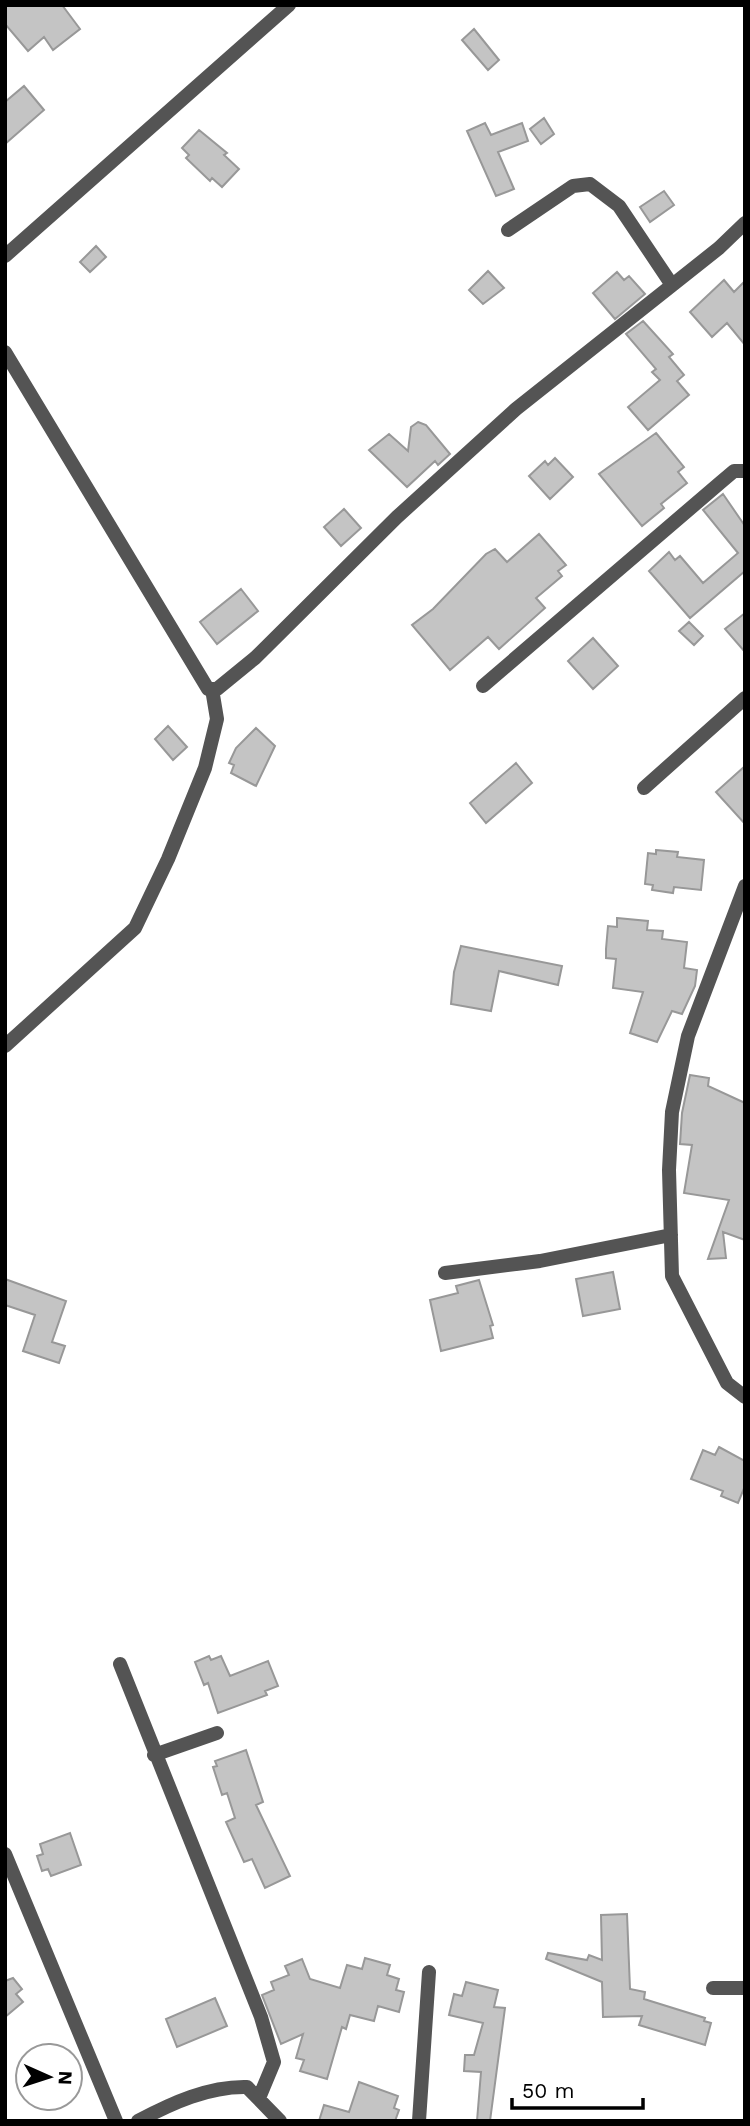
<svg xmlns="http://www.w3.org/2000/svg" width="750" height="2126" font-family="'Work Sans',sans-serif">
<rect width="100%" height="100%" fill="#fff"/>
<path fill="#c4c4c4" stroke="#989898" stroke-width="2" d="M5 5H62L80 29 53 50 44 37 28 51 5 24Z
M474 29 499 60 488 70 462 40Z
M24 86 44 110 5 144V102Z
M544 118 554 134 541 144 530 129Z
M485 123 491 135 522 123 528 141 498 152 514 189 496 196 467 131Z
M199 130 227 153 224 155 239 169 222 187 212 178 210 181 186 158 189 155 182 148Z
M664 191 674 205 650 222 640 207Z
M96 246 106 257 90 272 80 262Z
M488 271 504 288 483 304 469 290Z
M617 272 624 280 629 276 645 294 615 319 593 293Z
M724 280 734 292 745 281V345L727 323 712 337 690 312Z
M643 321 673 354 669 357 684 375 677 381 689 395 648 430 628 407 660 380 652 372 656 369 626 334Z
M418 422 426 425 450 454 438 465 435 461 407 487 369 450 389 434 408 451 411 427Z
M656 433 684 467 678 472 687 483 661 504 664 508 642 526 599 474Z
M555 458 573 477 550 499 529 476 545 461 548 465Z
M723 494 745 526V571L690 618 649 571 669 552 675 560 680 556 703 583 738 553 703 510Z
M344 509 361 528 341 546 324 527Z
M539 534 566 565 558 571 562 576 536 598 545 608 499 649 488 637 450 670 412 625 433 609 486 554 495 549 507 562Z
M241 589 258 611 217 644 200 622Z
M745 613V652L725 629Z
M689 622 703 636 694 645 679 631Z
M593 638 618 666 593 689 568 661Z
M168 726 187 747 173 760 155 739Z
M256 728 275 746 256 786 231 773 234 765 229 763 236 748Z
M516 763 532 783 486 823 470 803Z
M745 766V824L716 792Z
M656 850 678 852 677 857 704 860 701 890 674 887 673 893 652 890 653 885 645 884 648 853 656 854Z
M617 918 648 921 647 930 663 931 662 939 687 942 684 968 697 970 695 986 682 1014 672 1011 657 1042 630 1033 643 992 613 988 616 959 606 958V949L608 926 617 927Z
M461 946 562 966 558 985 499 971 491 1011 451 1004 454 972Z
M690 1075 709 1078 708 1086 745 1103V1240L723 1232 726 1258 708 1259 729 1200 684 1193 692 1145 680 1144 682 1113Z
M613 1272 620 1309 583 1316 576 1279Z
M5 1279 66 1301 52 1342 65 1346 59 1363 23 1351 35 1315 5 1305Z
M479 1280 493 1325 490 1326 493 1338 441 1351 430 1300 458 1293 456 1286Z
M719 1447 745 1461V1486L738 1503 721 1496 723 1491 691 1479 703 1450 715 1455Z
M209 1656 211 1660 221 1656 230 1676 268 1661 278 1686 265 1691 267 1695 218 1713 208 1683 204 1685 195 1662Z
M246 1750 263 1802 256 1805 290 1876 265 1888 252 1859 244 1862 226 1822 235 1818 227 1793 222 1795 213 1767 217 1766 215 1761Z
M70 1833 81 1865 51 1876 48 1869 42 1871 37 1856 43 1854 40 1844Z
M627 1914 630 1989 645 1992 644 1999 705 2018 704 2021 711 2023 705 2045 639 2025 642 2016 603 2017 602 1982 546 1959 548 1953 587 1960 589 1955 602 1960 601 1915Z
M365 1958 390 1965 387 1975 399 1979 396 1990 404 1992 399 2012 378 2006 374 2021 350 2015 346 2029 342 2027 327 2079 300 2071 304 2060 296 2058 303 2034 281 2044 262 1995 274 1990 271 1982 289 1975 285 1966 302 1959 310 1979 340 1988 347 1965 362 1969Z
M13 1978 22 1989 16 1994 23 2002 5 2017V1981Z
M466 1982 498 1990 494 2007 505 2008 490 2121H477L481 2072 464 2071 465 2055H474L483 2023 449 2015 454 1994 462 1996Z
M215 1998 227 2026 177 2047 166 2019Z
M359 2082 398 2096 394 2108 399 2110 395 2121H319L324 2105 349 2112Z"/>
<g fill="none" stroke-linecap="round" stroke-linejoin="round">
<path stroke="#545454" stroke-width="14" d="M508 230 573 186 590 184 619 206 672 285
M5 256 289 5
M5 352 208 689H217L255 658 397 517 516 409 719 248 745 223
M483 686 721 482 734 471H745
M644 788 745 698
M745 886 688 1036 672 1112 669 1170 672 1276 727 1383 745 1397
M5 1046 135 928 168 859 205 768 217 719 212 689
M445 1273 540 1261 671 1235
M120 1664 261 2017 274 2062 259 2098
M154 1755 217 1733
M5 1854 116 2121
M713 1988H745
M138 2121C172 2103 209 2086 247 2087L280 2121
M419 2121 429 1972"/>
</g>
<rect width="750" height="2126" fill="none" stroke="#000000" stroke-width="14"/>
<g transform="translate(49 2077) rotate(93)"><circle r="33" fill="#ffffff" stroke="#999999" stroke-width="2"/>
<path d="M0-5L12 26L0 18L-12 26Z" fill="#000000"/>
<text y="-10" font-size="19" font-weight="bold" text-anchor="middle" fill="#000000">N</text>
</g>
<path d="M512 2098v10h131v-10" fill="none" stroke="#000000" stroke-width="3.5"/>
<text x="522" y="2098" font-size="21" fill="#000000" stroke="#ffffff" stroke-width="5" paint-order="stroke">50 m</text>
</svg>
